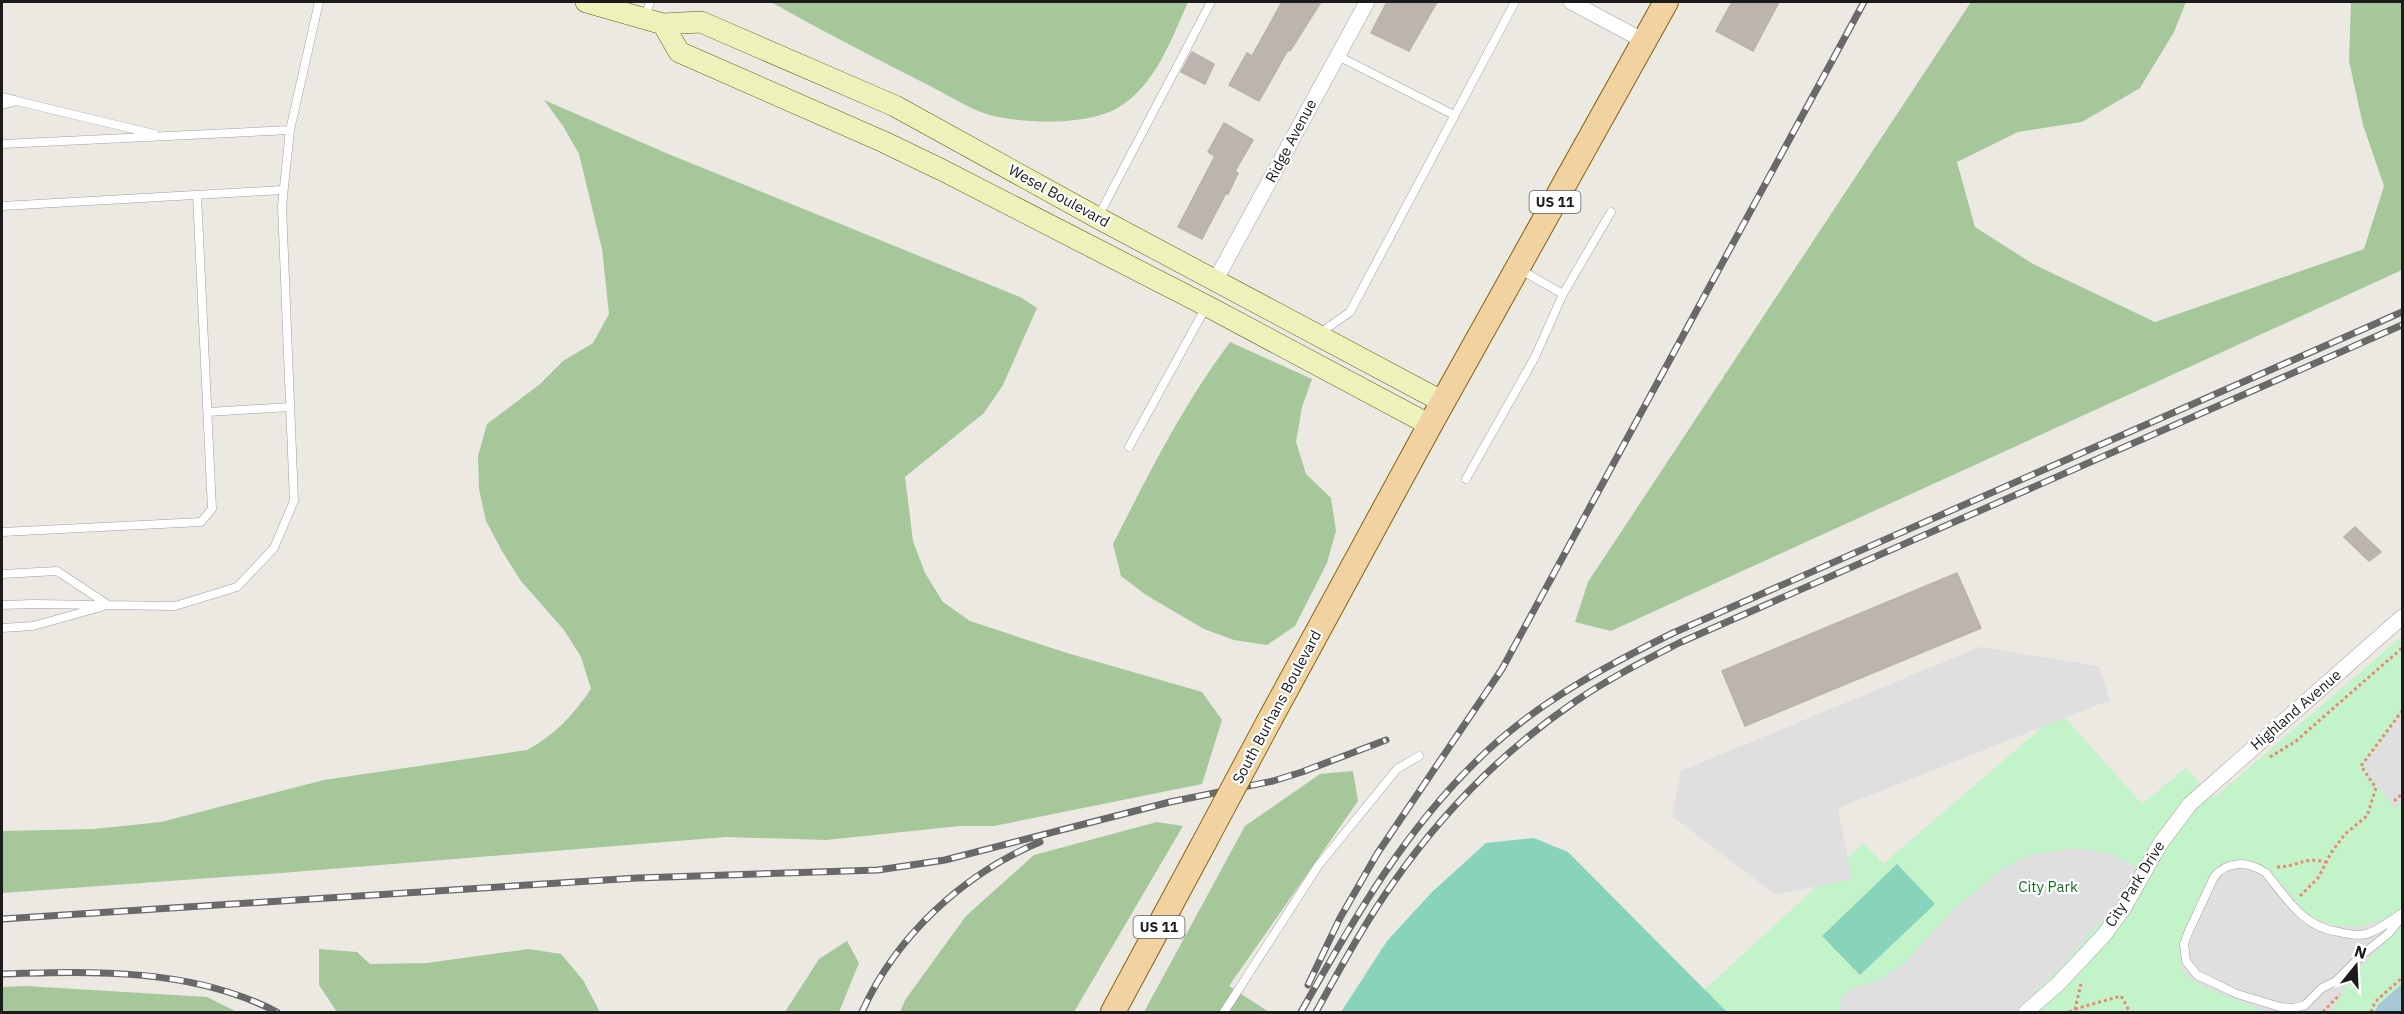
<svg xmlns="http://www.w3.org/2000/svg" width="2404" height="1014" font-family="'IBM Plex Sans',sans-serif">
<rect width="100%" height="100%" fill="#ece9e2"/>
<path fill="#a5c79a" d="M771 2H1188C1172 38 1155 86 1119 107 1089 126 1023 124 990 115 969 109 948 95 928 85 875 58 822 31 771 2Z
M1971 2H2186L2174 32 2140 88 2082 122 2018 132 1957 162 1975 227 2033 264 2155 322 2364 249 2384 186 2363 125 2349 61 2351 2H2402V270L1611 631 1575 622 1588 582Z
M544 100 666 153 1020 297 1037 308 1003 385 984 413 905 477 913 541 925 573 943 602 970 621 1067 653 1202 692 1222 720 1202 784 994 826H960L826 840 726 837 281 873 2 893V831L94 829 161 822 324 780 527 750C555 735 573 715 591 689L581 657 564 630 521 581 502 551 486 521 479 489 478 456 487 424 540 384 563 361 593 343 609 314 602 249 579 154 563 126Z
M1230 342 1312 379 1302 407 1296 442 1306 474 1331 498 1336 531 1327 563 1295 626 1267 645 1234 640 1204 629 1146 595 1121 576 1113 544C1148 475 1183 405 1230 342Z
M1353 771 1358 801 1229 986 1269 1012H1144L1245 826 1320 774Z
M1157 822 1183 826 1074 1012H900L905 1000 966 916 1034 855Z
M847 941 859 963 839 1012H785L819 959Z
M319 949 357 952 370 964 427 963 529 949 561 954 583 980 600 1012H337L319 985Z
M26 986 207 997 237 1012H2V987Z"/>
<path fill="#c2f3c9" d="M2402 636V1012H1346L1363 981 1514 840 1691 1002 1864 843 1883 864 2060 712 2142 804 2186 768 2214 798Z"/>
<path fill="#87d4ba" d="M1534 838 1568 852 1727 1012H1341L1387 941 1431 893 1486 843Z
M1897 864 1935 904 1860 975 1822 936Z"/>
<path fill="#dfdfdf" d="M1980 647 2099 666 2110 700 1838 808 1852 879 1776 895 1672 816 1681 771Z
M2402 714V801L2395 809 2363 766Z
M2066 849H2085L2115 855 2138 870 2110 911 2059 969 2014 1012H1841L1840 1000 1850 989 1880 980 1904 964 1955 908 2005 867 2030 855Z
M2241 859 2259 863 2267 868 2311 917 2332 925 2359 927 2382 919 2394 934 2352 975 2331 1012H2263L2257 1008 2216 992 2191 980 2184 973 2180 964 2179 945 2210 874 2224 863Z"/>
<path fill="#a6c8d5" d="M2402 984V1012H2375L2378 1005Z"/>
<path fill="#bcb5af" stroke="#bcb1a6" stroke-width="1.5" d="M1282 2H1321L1290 51 1288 50 1259 101 1229 85 1247 53 1252 56Z
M1387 2H1437L1409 51 1371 33Z
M1732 2H1779L1753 51 1716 31Z
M1192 52 1214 64 1205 84 1181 72Z
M1224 123 1253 140 1235 171 1238 173 1228 194 1226 193 1202 239 1178 227 1215 156 1208 152Z
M2355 527 2381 552 2369 561 2344 537Z
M1957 573 1981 628 1745 726 1722 671Z"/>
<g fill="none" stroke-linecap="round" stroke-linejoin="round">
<defs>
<path id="service" d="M645 17 650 2
M1338 56 1454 115
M2 97 15 100
M2 105 17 101 154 134
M2 144 290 130
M2 206 283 190
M1099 215 1211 2
M1519 269 1563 294 1611 212
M1320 333 1350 312 1515 2
M208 412 290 407
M1129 447 1206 307
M1466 479 1535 357 1563 294
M2 532 201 522 212 509 197 195
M2 574 57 571 107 604
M2 605 33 604 175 606 237 587 274 548 294 501 282 206 290 130 319 2
M2 628 33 626 101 607
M2402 913C2391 921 2379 930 2366 934 2356 936 2348 934 2339 932 2304 928 2287 899 2266 873 2248 861 2228 860 2214 877L2188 933 2184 944 2186 961 2197 975 2210 981 2237 994 2280 1007 2293 1008 2305 1005 2322 988 2336 981 2363 954 2388 934 2402 917
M1224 1012 1318 866 1397 769 1419 756"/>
<path id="minor" d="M1571 2 1644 41
M1215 281 1367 2
M2026 1012 2057 985 2104 935 2123 909 2160 844 2190 804 2402 617"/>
<path id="secondary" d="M586 2 663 24 701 22 895 106 1098 218 1443 402
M663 24 679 52 884 142 942 170 1207 306 1430 425"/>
<path id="primary" d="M1269 721 1430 425 1666 2
M1113 1012 1205 841"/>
</defs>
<use href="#service" stroke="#9f9f9f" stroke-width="9"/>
<use href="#minor" stroke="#9f9f9f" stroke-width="16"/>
<use href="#secondary" stroke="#57650f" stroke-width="22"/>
<use href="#primary" stroke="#84640f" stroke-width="26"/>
<path stroke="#eb8774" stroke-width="3" stroke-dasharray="3 3" stroke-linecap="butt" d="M2270 757 2296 741 2402 648
M2394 801 2402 794
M2277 867C2296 867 2306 856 2326 862
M2300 896 2318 878 2331 853 2345 834 2367 816 2376 788 2361 766 2402 711
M2075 1009 2121 996 2130 1012
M2069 1012 2075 1009 2081 984
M2323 1012 2340 994
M2371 1012 2375 1002 2402 978"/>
<use href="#service" stroke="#fff" stroke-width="8"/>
<use href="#minor" stroke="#fff" stroke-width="15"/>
<use href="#secondary" stroke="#ecf2ba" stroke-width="21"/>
<use href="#primary" stroke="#f1d3a1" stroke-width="24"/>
<defs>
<path id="rail" d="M2 919 637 878 878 870 945 860 1170 802 1273 781 1302 772 1386 740
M2 974C94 971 192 968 277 1012
M1308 985 1340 918 1377 854 1502 669 1864 2
M862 1012C896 936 963 874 1040 842
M1301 1012C1354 918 1408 824 1488 750 1542 700 1608 665 1673 633L2402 312
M1316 1012C1340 969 1364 924 1393 883 1442 813 1504 750 1576 701 1608 679 1644 661 1679 643L2402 325"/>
</defs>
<use href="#rail" stroke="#696969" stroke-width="7"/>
<use href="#rail" stroke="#fff" stroke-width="4.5" stroke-dasharray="14" stroke-linecap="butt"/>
<defs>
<path id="primary-bridge" d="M1205 841 1269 721"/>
</defs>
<use href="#primary-bridge" stroke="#84640f" stroke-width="26" stroke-linecap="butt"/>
<use href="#primary-bridge" stroke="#f1d3a1" stroke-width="24"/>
</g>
<g text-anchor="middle" stroke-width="4.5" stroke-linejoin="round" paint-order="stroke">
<g fill="#fff" stroke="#5f5f5f" stroke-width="1.5">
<rect x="1529.5" y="191" width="51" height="22" rx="4.5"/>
<rect x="1133.5" y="916" width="51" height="22" rx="4.5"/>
</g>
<g font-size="14" font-weight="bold" fill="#1b1b1b">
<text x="1555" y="207">US 11</text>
<text x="1159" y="932">US 11</text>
</g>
<g font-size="15" fill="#1b1b1b" stroke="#fff">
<text transform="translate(1291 141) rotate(-62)" y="5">Ridge Avenue</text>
<text transform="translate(1059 196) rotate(29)" y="5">Wesel Boulevard</text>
<text transform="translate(1277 707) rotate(-62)" y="5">South Burhans Boulevard</text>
<text transform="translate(2296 710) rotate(-41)" y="5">Highland Avenue</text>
<text transform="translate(2135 884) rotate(-58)" y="5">City Park Drive</text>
</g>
<g font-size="15" fill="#166d22" stroke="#fff">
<text x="2048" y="892">City Park</text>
</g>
</g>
<rect width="2404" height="1014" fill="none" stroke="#1b1b1b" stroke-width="6"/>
<g transform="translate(2356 966) rotate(18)" stroke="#ffffff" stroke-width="4.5" paint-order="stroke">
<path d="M0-4.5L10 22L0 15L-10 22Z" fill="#1b1b1b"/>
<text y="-9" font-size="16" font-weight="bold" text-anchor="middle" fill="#1b1b1b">N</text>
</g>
</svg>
